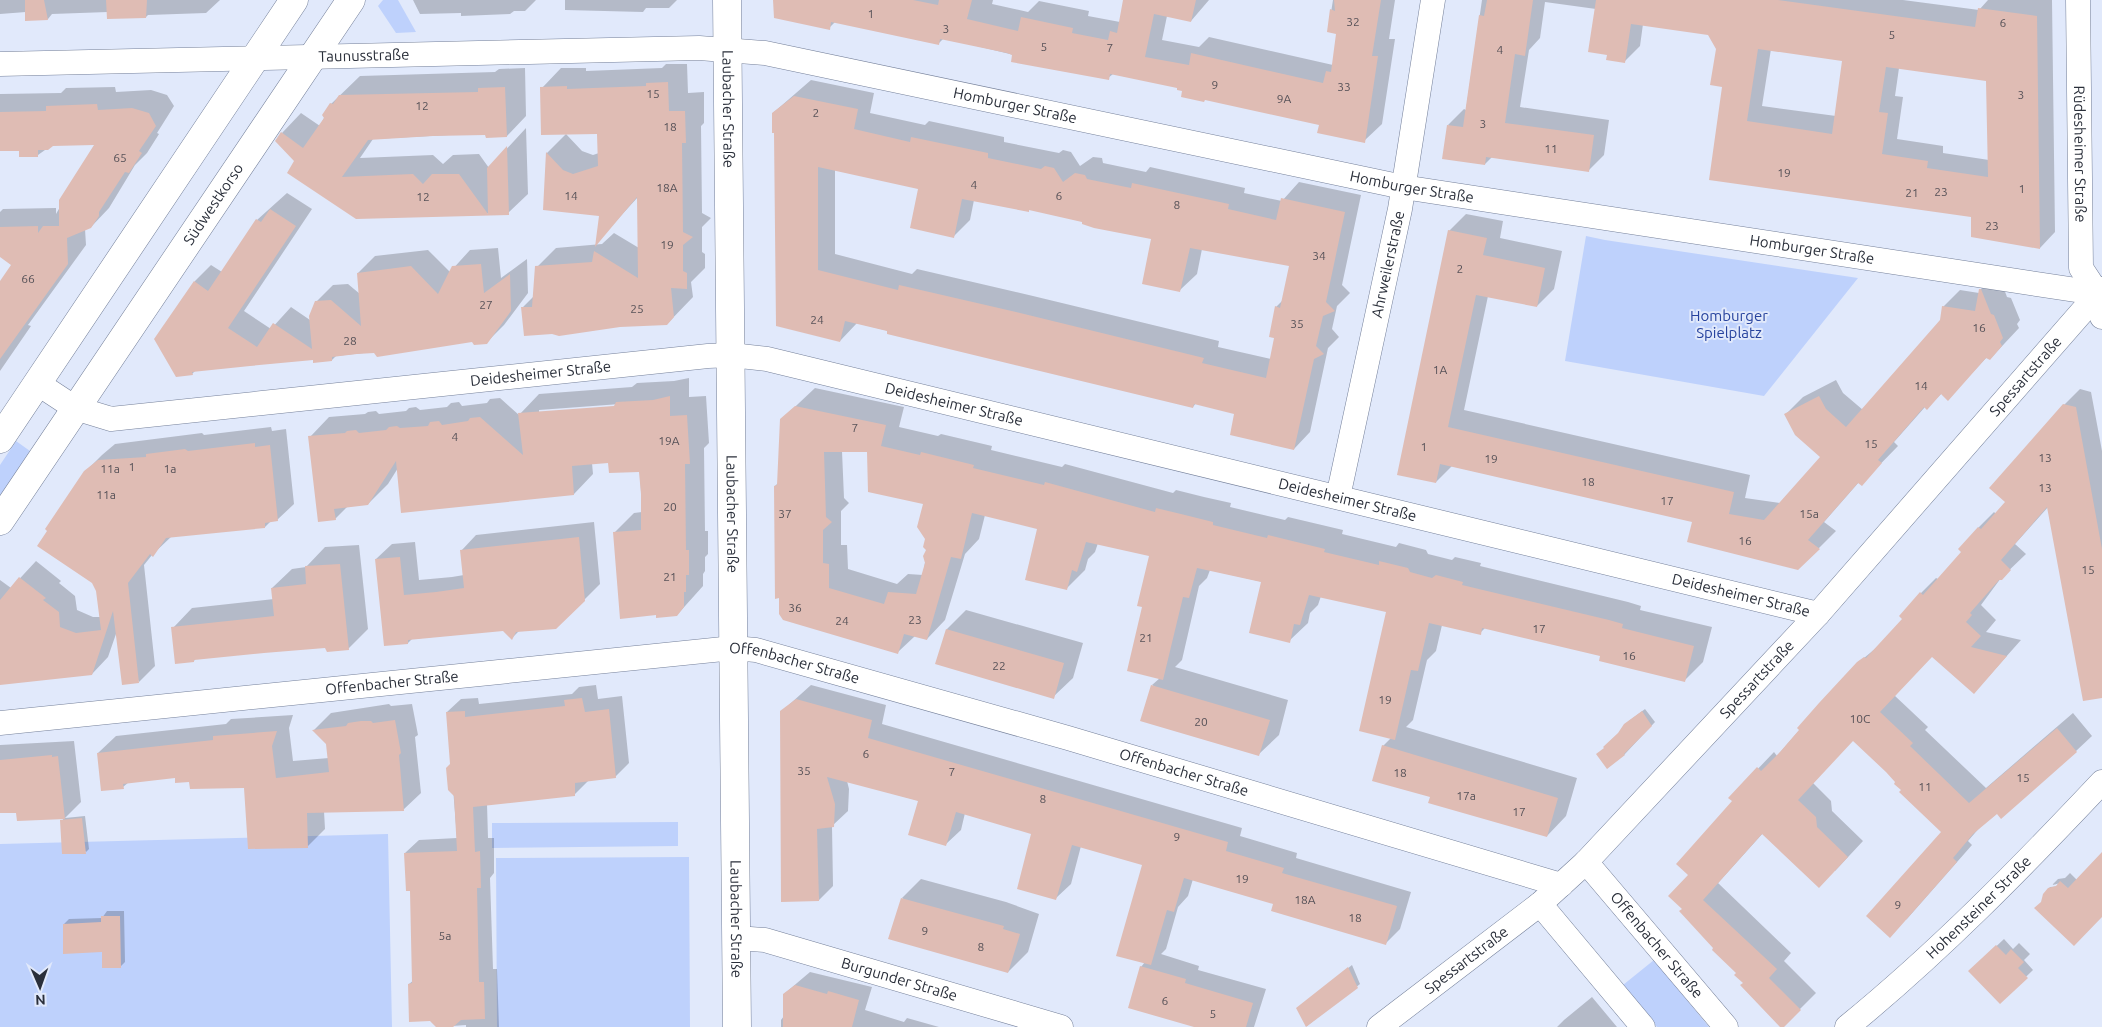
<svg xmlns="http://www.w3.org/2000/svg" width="2102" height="1027" font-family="Ubuntu,sans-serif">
<rect width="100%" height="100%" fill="#e1e9fb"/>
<path fill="#bed1fc" d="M383 0H398L416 32 396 33 378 6Z
M1586 236 1605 240 1858 278 1764 396 1565 361Z
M16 441 30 451 0 496V465Z
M678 822V846L492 848V823Z
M388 834 392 1027H0V844Z
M689 857 690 1027H497L496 858Z
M1654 960 1709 1027H1657L1623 985Z"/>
<path fill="#0003" fill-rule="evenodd" d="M0 0H220L206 13 148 15 146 17 108 12 52 14 48 19H27L26 12 0 14Z
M413 0H536L525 11H514L510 14 461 16V13L420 14Z
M565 0H677L669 8H646L643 12 565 10Z
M775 0H993L992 4 1028 12 1039 1 1089 11 1088 16 1120 22 1131 0H1209L1191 21 1167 16 1162 40 1199 47 1209 37 1333 65 1337 33 1328 31 1333 0H1395L1389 39H1395L1382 124 1364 141 1320 124 1179 87 1113 74 1108 78 944 38 939 43 836 21 829 28Z
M1482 0H1903L1979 10 1988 0H2052L2055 232 2040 248 1972 216 1710 179 1723 86 1717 49 1709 34 1643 24 1640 46 1624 62 1608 53 1596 9 1545 2 1540 38 1529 50 1520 107 1609 120 1604 155 1588 171 1492 157 1485 164 1448 125 1464 109 1466 110ZM1771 49 1844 60 1836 116 1762 106ZM1899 68 1987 80 1989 160 1943 153V146L1897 139 1903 97 1895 96Z
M666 64H687L688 93 704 92V123L701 126 702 213 711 218 702 227V252L705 254V268L691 282 693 297 667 324 522 308 534 296 537 267 556 248 602 244 614 233 639 248 638 197 596 243 601 215 544 209 547 153 566 134 582 151 593 155 599 153 598 133 542 88 561 68H586V71L662 68Z
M525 68 526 116 507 136 487 133 373 139 360 158 433 155 443 164 453 155 479 154 489 168 526 128 528 194 508 213 356 218 296 161 282 133 301 113 320 126 331 104 360 76 495 72 499 69Z
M811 80 874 93 870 113 925 125 929 121 1004 137V142L1059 153 1063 150 1071 152 1080 166 1093 157 1102 158 1103 163 1146 172 1150 167 1245 188 1244 193 1282 201 1299 182 1361 195 1342 285 1350 293 1337 306 1332 329 1339 337 1328 348 1310 432 1294 449 1236 413 1196 403 1193 407 857 323 840 341 777 325 776 132 773 113ZM835 170 919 188 954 236 970 220 974 200 1028 211 1030 209 1152 238 1180 290 1197 274 1202 249 1290 265 1283 300 1276 307V337L1271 359 1218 347 1219 341 1033 296 917 269 912 274 835 254Z
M115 87 116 92 151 90 167 95 174 106 157 133 159 134 147 153 135 165 109 208 91 227 85 229 86 245 28 325 31 326 0 371V283L12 265 0 256V212L3 209 56 208V214L97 143 52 145 38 155 20 149 0 150V94L61 93 66 88Z
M287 193 312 209 244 311 271 329 291 307 310 320 316 302 333 285 348 284 360 294 358 273 375 256 428 250 450 272 470 250 498 248 501 278 527 259 528 293 504 325 487 342 473 341 336 356 332 360 314 359 196 370 192 374 177 375 195 281 211 265 222 272 257 220Z
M1466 214 1503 221 1500 238 1562 251 1554 289 1537 306 1488 296 1464 410 1750 475 1745 498 1780 503 1822 457 1786 414 1803 397 1836 380 1843 393 1863 410 1941 321 1943 307 1960 290 1979 293 1980 290 1998 273 2007 297 2011 298 2020 320 2017 324 2019 328 1990 359 1987 357 1948 399 1942 393 1927 408 1925 407 1894 442 1898 446 1861 484 1859 482 1824 522 1836 531 1798 569 1693 521 1452 466 1436 482 1449 231Z
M689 378V397L706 396 709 443 704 448 705 531H708V554L705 557V571L703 574V586L677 615 615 532 634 513 642 512 640 471 609 462 592 463 593 474 574 494 398 468 388 484 368 504 348 506 335 519 310 437 329 417 365 414 368 412 376 411 379 414 406 411 409 408 416 407 420 410 447 407 451 403 459 402 462 406 487 403 490 399 500 398 519 415 539 394 632 387 637 383 674 381ZM620 404 621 406 539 413V410Z
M815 388 904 407 899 427 938 436 941 434 992 446 991 450 1062 467 1065 464 1173 493 1176 490 1204 497 1231 503 1230 507 1285 520 1288 517 1343 530 1342 534 1396 547 1399 543 1426 550 1428 554 1452 560 1455 557 1481 563 1480 566 1628 602 1641 606 1640 610 1712 627 1703 662 1685 680 1602 655 1486 627 1480 633 1442 625 1436 651 1427 660 1413 720 1406 727 1577 778 1566 816 1547 836 1431 796 1383 746 1391 738 1388 611 1321 596 1318 605 1310 613 1308 623 1289 641 1263 582 1210 570 1207 578 1199 586 1182 660 1175 667 1288 700 1279 735 1259 754 1152 685 1160 678 1144 606 1151 555 1098 543 1095 552 1088 559 1085 570 1067 588 1039 528 985 515 979 539 965 554 945 620 927 639 915 636 898 652 784 619 775 486 779 482 781 420ZM842 451H868L924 503 927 550 923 575 908 574 897 584 848 569 847 545H841V511L849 503 844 498Z
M2080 389 2091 392 2102 451V697L2049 506 2015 544 2026 554 2001 578 1981 605 1996 620 1986 632 2021 640 1989 676 1932 656 1894 695 1928 727 1925 730 1986 788 2073 713 2092 736 2076 751 1981 826 1968 841 1972 845 1906 920 1942 832 1897 782 1853 739 1813 783 1831 801 1832 811 1863 841 1835 871 1763 833 1718 883 1791 953 1784 961 1816 993 1782 1027 1684 909 1690 875 1734 801 1730 798 1774 752 1777 756 1858 663 1882 643 1904 619 1921 593 1936 578 1938 579 1963 552 1979 527 1994 512 1996 514 2007 502 2064 405Z
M271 427 272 431 286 429 294 504 277 520 271 521 265 527 172 536 152 555 144 565 155 666 139 682 117 631 108 657 92 674 0 684V580L11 588 36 561 61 581 59 583 75 596 77 610 93 617H100L85 472 102 455 115 444 202 433 204 435Z
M594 522 600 584 584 600 520 630 512 638 504 630 412 639 408 643 376 559 392 544 415 542 419 580 452 577 464 575 461 551 476 535Z
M359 545 368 629 348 649 326 647 196 658 194 661 173 628 192 608 274 599 272 588 292 569 306 567 325 547Z
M966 610 1083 643 1073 678 1053 697 936 663 947 629Z
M596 685 598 699 622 696 629 763 615 777 589 780 575 794 487 804 488 838H494V873L490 878 493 969H497L499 1027H466V1025L438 1027 409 984 414 980 412 890 405 853 419 840 457 838 447 712 461 699 478 698 479 704 572 694 579 687Z
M811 685 886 705 882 724 1242 828 1240 836 1297 853 1296 858 1411 892 1400 929 1386 943 1274 903 1193 879 1188 896 1178 907 1166 949 1161 954 1199 966 1198 970 1266 989 1254 1027H1199L1141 967 1145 962 1143 864 1081 846 1071 884 1056 898 1033 833 965 813 961 830 946 844 920 801 847 781 849 789 848 811 832 826 833 886 819 900 781 712Z
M389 704 391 706 412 704 418 735 415 737 421 793 403 810 324 811 325 829 308 846 245 786 191 781 176 777 129 782 123 787 98 753 116 736 226 724 231 719 293 715 289 728 293 761 329 758 327 744 314 730 331 713Z
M1645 709 1655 722 1624 755 1620 733 1629 721Z
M74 741 81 802 65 818 85 816 89 849 86 852 62 821 64 818 17 812 0 813V745Z
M2102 854V916L2042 902 2044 895 2050 887 2062 886 2061 883 2052 885 2058 879 2065 878 2070 873 2077 880Z
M921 879 1006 902 1039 914 1028 952 1008 972 902 898Z
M107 911H124L125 962 120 967 103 951 64 924 69 919 102 918Z
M2004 939 2013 949 2019 943 2030 954 2024 960 2033 970 2000 1002 1970 971Z
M1352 965 1360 984 1307 1026 1298 1008Z
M810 972 872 987 865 1010 904 1022 907 1018 939 1027H781V1020L784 1016V994Z
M1592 997 1617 1027H1557L1564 1020Z"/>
<path fill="#dfbcb4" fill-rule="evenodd" d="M25 0H44L48 20 25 21Z
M106 0H147L146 18 107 19Z
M773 0H913L938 5 939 0H972L967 19 1018 31 1021 17 1073 28 1072 33 1108 40 1110 31 1117 33 1123 0H1196L1191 22 1154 14 1145 57 1189 65 1191 53 1323 83 1326 71 1331 72 1336 34 1327 32 1330 9 1335 11 1334 0H1381L1372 56H1378L1365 143 1317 133 1319 125 1205 100 1204 102 1181 97 1182 91 1177 90V88L1110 74 1109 80 1011 62 1012 55 1007 53 940 39 939 45 831 22 830 30 774 18Z
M1487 0H1533L1525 56 1515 54 1505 123 1594 135 1589 172 1486 157 1485 165 1442 159 1447 125 1463 127 1479 15 1484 16Z
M1596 0H1778L1975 27 1978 8 2037 16 2040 249 1971 237V217L1709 180 1722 87 1710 85 1716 49 1708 35 1631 24 1625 63 1606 60 1607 55 1588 52ZM1758 49 1842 61 1832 134 1747 121ZM1886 67 1986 81 1988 177 1927 168 1928 161 1882 154 1888 113 1879 112Z
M668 82 669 111H685L686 143H682L683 232 693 237 683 245V271L687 273V289L671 288 674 317 667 325 620 327 559 336 552 334 524 336 521 307H532L535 266 592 262 594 251 638 278 637 197 595 247 599 216 543 210 546 152 563 170 573 174 598 166 597 134 541 135 540 87 567 86V89L646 86V83Z
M505 87 507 137 486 138 485 135 433 136 368 140 342 177 413 174 423 184 432 174H459L488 214 487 168 507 146 509 215 356 219 287 173 294 161 275 141 281 132 303 148 324 118 322 115 330 103 333 104 339 95 478 92V88Z
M794 96 858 109 854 129 910 142 911 137 988 153V158L1041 169 1045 166 1054 168 1063 182 1075 173 1085 175 1087 179 1131 188 1132 183 1229 204 1228 209 1276 220 1281 198 1345 212 1326 302 1335 311 1323 316 1316 346 1324 354 1314 359 1294 450 1230 435 1234 414 1194 404 1193 408 887 334V331L845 321 840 342 776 326 774 133H772V113ZM818 167 918 189 910 228 954 238 962 199 1029 212V210L1082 222V224L1094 228 1151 239 1142 284 1180 292 1190 248 1289 266 1280 308 1275 306 1269 337 1274 338 1266 378 1202 363 1204 358 1016 312 899 285 898 290 818 270Z
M97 104 98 110 132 108 149 113 156 126 139 151 142 153 129 173 125 172 99 212V216L91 228 67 238 68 264 0 359V281L11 265 0 257V227L38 226V233L43 226H59V200L94 145 53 146 48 150H38V157H19V151H0V112L46 111V106Z
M270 209 296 226 228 328 257 347 273 323 312 349 309 316 315 301 331 300 361 326 357 273 411 266 438 294 452 266 481 264 484 293 510 274 511 311 487 344 474 345 472 342 377 357 374 353 357 354 332 357V361L313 363V360L250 366 192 372 193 375 176 377 154 339 194 281 208 291 256 219 261 222Z
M1448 230 1487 238 1483 255 1545 268 1537 307 1476 295 1448 427 1734 492 1729 514 1764 520 1820 457 1795 435 1784 414 1819 396 1826 409 1846 427 1940 320 1942 306 1975 311 1979 289H1981L1991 314 1994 315 2003 338 2000 342 2002 346 1990 360 1986 358 1948 401 1941 394 1927 410 1924 407 1878 460 1882 463 1862 486 1858 483 1808 540 1820 549 1798 570 1687 542 1692 522 1440 464 1436 483 1397 475Z
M670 396V416L687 415 690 464H685L686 550H689V575H686V592H684V607L677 616 656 618V615L620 619 613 532 641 530V494L639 472 609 473 608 463 572 466 574 495 401 513 396 461 368 505 334 509 336 520 318 522 308 436 345 433 347 431 356 430 359 433 386 430 389 427 397 426 400 428 428 426 430 422 439 421 442 425 468 421 470 418 480 417 523 455 518 413 614 406 616 402 653 400Z
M2063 404 2076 407 2102 549V698L2083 701 2047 507 2001 560 2011 570 2002 580H1999L1970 613 1972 615 1966 622 1981 636 1971 647 2007 656 1974 694 1932 657 1880 712 1913 743 1910 746 1969 803 2057 728 2077 752 2001 819 1997 814 1973 834 1953 858 1957 862 1890 938 1866 916 1941 832 1899 792 1901 790 1894 784 1895 782 1886 772 1853 741 1798 800 1816 817 1817 827 1848 857 1819 888 1762 834 1703 900 1777 969 1769 978 1801 1010 1784 1027H1780L1740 985 1743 983 1734 975 1736 973 1712 950 1713 948 1679 911 1682 909 1668 896 1688 875 1676 864 1732 801 1728 798 1757 767 1761 771 1780 752 1799 730 1797 728 1819 703 1857 662 1864 657 1866 658 1902 619 1899 616 1920 592 1923 595 1961 552 1958 549 1978 527 1981 529 2005 502 1989 488Z
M795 406 886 425 881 446 920 455 921 452 974 465 973 468 1044 485 1045 482 1155 512 1156 508 1185 515 1213 522V525L1267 538 1268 535 1325 549 1324 552 1379 565V561L1408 568 1410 572 1432 578 1436 575 1463 582 1462 585 1609 620 1623 624 1622 628 1694 646 1685 682 1599 661 1600 656 1482 628 1481 635 1429 623 1418 671 1411 670 1395 740 1359 731 1386 612 1309 595 1300 625 1294 624 1290 643 1249 633 1261 582 1197 568 1189 598 1183 597 1163 680 1127 671 1142 607 1137 606 1149 556 1086 542 1077 572 1072 570 1067 590 1025 580 1037 529 972 513 961 559 951 557 927 640 904 634 898 654 783 620 779 614V598L775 599 774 486 777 485 780 419ZM824 452H867L868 492 923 504 917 527 925 539 923 547 926 550 923 556 925 563 916 594 888 592 884 604 829 588V564L823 563V530L832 522 826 517Z
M255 443V447L270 445 278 521 265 523V528L166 538 153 557 150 554 128 583 139 683 122 685 113 611 92 675 0 685V600L19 577 46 598 43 600 59 612 60 627 76 633 101 630 96 591 92 583 37 546 47 531 45 529 84 471 98 460 146 457V454L185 449 188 451Z
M579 537 585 601 556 629 516 632 512 640 503 631 408 640V644L384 646 375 559 400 557 404 595 436 592 464 588 460 550Z
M340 564 349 650 327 652 325 648 264 653 194 660V662L175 664 171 627 274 616 271 588 306 584 305 566Z
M946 629 1064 663 1054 699 935 664Z
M1151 685 1270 720 1259 756 1140 721Z
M582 698 585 712 609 709 616 778 575 783V796L473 807 475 852 480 851 481 888H477L479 982H484L485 1019 461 1020 453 1027H436L430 1021 409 1022 408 984 412 983 410 891H406L404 853 457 851 454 796 448 790 446 768 450 764 446 712 465 711V717L565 706 564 700Z
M796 699 872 720 868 738 1228 842 1226 851 1284 868 1282 873 1397 906 1386 945 1271 911 1273 904 1184 878 1174 912 1167 910 1151 965 1116 956 1142 865 1072 845 1056 900 1017 889 1031 834 956 812 946 846 908 835 918 801 827 777 835 804 834 827 817 829 819 901 781 902 780 711Z
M1642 711 1652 726 1624 754 1625 755 1607 769 1596 754 1604 748 1603 747 1618 733 1624 724Z
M395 720 401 753 399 755 404 811 307 813 308 848 248 849 244 788 190 789 189 782 175 783V778L123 784 124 789 101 791 97 753 213 740V736L277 731 272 746 276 778 329 772 326 744 312 730 346 726 348 723 361 721H371L373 723Z
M1382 745 1558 798 1547 837 1428 803 1430 797 1372 781Z
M52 755V757L58 756 65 819 17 821 16 813H0V760Z
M82 818 86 854H62L60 820Z
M2102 852V917L2074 946 2034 908 2041 902 2043 894 2048 888 2056 886 2060 881 2068 888Z
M901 898 1004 926 1003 929 1020 934 1008 973 888 939Z
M101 916H120L121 968H102V952L63 954V924L101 922Z
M1996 945 2006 955 2011 949 2024 962 2018 968 2028 978 2000 1004 1968 971Z
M1140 966 1186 979 1185 983 1253 1003 1246 1027H1194L1128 1008Z
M1348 967 1358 988 1306 1027 1296 1008Z
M795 985 827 994 828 991 859 1000 852 1027H783V994Z"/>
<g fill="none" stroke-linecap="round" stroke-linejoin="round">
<defs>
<g id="minor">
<path id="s1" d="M2078 0 2081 268 2098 294 2102 317"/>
<path id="s2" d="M0 64 699 48 765 53 1403 187 2102 294"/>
<path id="s3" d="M37 383 75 408 111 419 708 356 731 355 767 359 1818 614"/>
<path id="s4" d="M1338 497 1400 209 1433 0"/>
<path id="s5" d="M0 723 733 648 756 650 1068 738 1561 885"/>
<path id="s6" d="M1586 862 1726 1027"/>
<path d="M1540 904 1643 1027"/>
<path id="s7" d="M737 938 765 940 1061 1027"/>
<path id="s8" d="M1379 1027 1540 904 1586 862 1818 614 2102 289"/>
<path id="s9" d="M1847 1027C1939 952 2021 868 2102 782"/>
</g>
<g id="tertiary">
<path id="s10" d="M727 0 737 1027"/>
<path d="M0 439 294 0"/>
<path id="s11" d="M0 521 351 0"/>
</g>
</defs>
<use href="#minor" stroke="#75809a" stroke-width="25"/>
<use href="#tertiary" stroke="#75809a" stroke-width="29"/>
<use href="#minor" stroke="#fff" stroke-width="24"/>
<use href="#tertiary" stroke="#fff" stroke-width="28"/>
</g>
<g text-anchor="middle" stroke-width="4" stroke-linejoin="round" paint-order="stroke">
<g font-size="12" fill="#575258">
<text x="871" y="18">1</text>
<text x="1353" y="26">32</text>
<text x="2003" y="27">6</text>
<text x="946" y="33">3</text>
<text x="1892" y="39">5</text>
<text x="1044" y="51">5</text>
<text x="1110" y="52">7</text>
<text x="1500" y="54">4</text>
<text x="1215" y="89">9</text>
<text x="1344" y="91">33</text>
<text x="653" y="98">15</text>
<text x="2021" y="99">3</text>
<text x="1284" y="103">9A</text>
<text x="422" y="110">12</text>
<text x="816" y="117">2</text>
<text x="1483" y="128">3</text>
<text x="670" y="131">18</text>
<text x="1551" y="153">11</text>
<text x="120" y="162">65</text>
<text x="1784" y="177">19</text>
<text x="974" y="189">4</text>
<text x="667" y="192">18A</text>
<text x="2022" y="193">1</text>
<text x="1941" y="196">23</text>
<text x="1912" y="197">21</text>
<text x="571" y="200">14</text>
<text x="1059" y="200">6</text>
<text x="423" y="201">12</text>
<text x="1177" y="209">8</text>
<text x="1992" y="230">23</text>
<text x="667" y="249">19</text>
<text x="1319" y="260">34</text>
<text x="1460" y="273">2</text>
<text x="28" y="283">66</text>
<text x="486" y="309">27</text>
<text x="637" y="313">25</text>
<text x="817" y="324">24</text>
<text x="1297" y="328">35</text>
<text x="1979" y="332">16</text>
<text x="350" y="345">28</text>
<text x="1440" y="374">1A</text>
<text x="1921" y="390">14</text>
<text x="855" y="432">7</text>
<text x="455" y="441">4</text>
<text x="669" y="445">19A</text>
<text x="1871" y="448">15</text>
<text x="1424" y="451">1</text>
<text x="2045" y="462">13</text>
<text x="1491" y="463">19</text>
<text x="132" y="471">1</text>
<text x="110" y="473">11a</text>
<text x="170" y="473">1a</text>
<text x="1588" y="486">18</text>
<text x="2045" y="492">13</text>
<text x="106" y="499">11a</text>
<text x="1667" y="505">17</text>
<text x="670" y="511">20</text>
<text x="785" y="518">37</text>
<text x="1809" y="518">15a</text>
<text x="1745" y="545">16</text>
<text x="2088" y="574">15</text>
<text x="670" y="581">21</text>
<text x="795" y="612">36</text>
<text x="915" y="624">23</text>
<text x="842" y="625">24</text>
<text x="1539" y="633">17</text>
<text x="1146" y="642">21</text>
<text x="1629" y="660">16</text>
<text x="999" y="670">22</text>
<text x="1385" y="704">19</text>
<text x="1860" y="723">10C</text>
<text x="1201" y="726">20</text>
<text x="866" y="758">6</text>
<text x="804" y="775">35</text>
<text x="952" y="776">7</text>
<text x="1400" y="777">18</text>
<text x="2023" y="782">15</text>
<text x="1925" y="791">11</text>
<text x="1466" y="800">17a</text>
<text x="1043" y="803">8</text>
<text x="1519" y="816">17</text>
<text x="1177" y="841">9</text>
<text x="1242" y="883">19</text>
<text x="1305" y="904">18A</text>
<text x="1898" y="909">9</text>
<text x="1355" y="922">18</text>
<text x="925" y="935">9</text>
<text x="445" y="940">5a</text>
<text x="981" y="951">8</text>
<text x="1165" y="1005">6</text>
<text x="1213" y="1018">5</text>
</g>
<g font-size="15" fill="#2a2f3a" stroke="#e1e9fb">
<text dy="5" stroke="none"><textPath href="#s2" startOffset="364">Taunusstraße</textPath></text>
<text dy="5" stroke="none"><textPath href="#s2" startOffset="1021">Homburger Straße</textPath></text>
<text dy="5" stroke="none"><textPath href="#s10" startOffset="109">Laubacher Straße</textPath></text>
<text dy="5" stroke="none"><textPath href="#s1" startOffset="154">Rüdesheimer Straße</textPath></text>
<text dy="5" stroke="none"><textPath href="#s2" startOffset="1426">Homburger Straße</textPath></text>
<text dy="5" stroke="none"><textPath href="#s11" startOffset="382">Südwestkorso</textPath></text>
<text dy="5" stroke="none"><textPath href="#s2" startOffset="1831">Homburger Straße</textPath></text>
<text dy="5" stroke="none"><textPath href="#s4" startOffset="238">Ahrweilerstraße</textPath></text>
<text dy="5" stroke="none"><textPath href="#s3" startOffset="515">Deidesheimer Straße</textPath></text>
<text dy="5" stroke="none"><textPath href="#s8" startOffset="920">Spessartstraße</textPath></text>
<text dy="5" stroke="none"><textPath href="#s3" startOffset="935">Deidesheimer Straße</textPath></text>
<text dy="5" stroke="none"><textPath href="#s3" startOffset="1340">Deidesheimer Straße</textPath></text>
<text dy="5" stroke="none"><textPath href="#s10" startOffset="514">Laubacher Straße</textPath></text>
<text dy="5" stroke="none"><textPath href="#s3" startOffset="1745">Deidesheimer Straße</textPath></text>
<text dy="5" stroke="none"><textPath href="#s5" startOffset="800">Offenbacher Straße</textPath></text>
<text dy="5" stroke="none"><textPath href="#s8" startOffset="515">Spessartstraße</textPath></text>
<text dy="5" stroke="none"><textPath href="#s5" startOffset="394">Offenbacher Straße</textPath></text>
<text dy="5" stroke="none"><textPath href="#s5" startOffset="1205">Offenbacher Straße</textPath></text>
<text dy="5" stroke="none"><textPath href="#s9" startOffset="178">Hohensteiner Straße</textPath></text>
<text dy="5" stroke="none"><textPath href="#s10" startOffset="919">Laubacher Straße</textPath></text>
<text dy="5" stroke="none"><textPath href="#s6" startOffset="109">Offenbacher Straße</textPath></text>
<text dy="5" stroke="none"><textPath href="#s8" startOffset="110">Spessartstraße</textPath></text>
<text dy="5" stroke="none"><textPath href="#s7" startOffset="168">Burgunder Straße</textPath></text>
</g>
<g font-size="15" fill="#27439e" stroke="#e1e9fb">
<text x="1729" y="321">Homburger<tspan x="1729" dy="17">Spielplatz</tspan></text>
</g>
</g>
<g transform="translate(40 987) rotate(178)" stroke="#e1e9fb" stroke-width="4" paint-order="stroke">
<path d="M0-4L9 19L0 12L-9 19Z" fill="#2a2f3a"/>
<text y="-8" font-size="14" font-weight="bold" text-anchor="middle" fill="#2a2f3a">N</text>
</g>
</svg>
